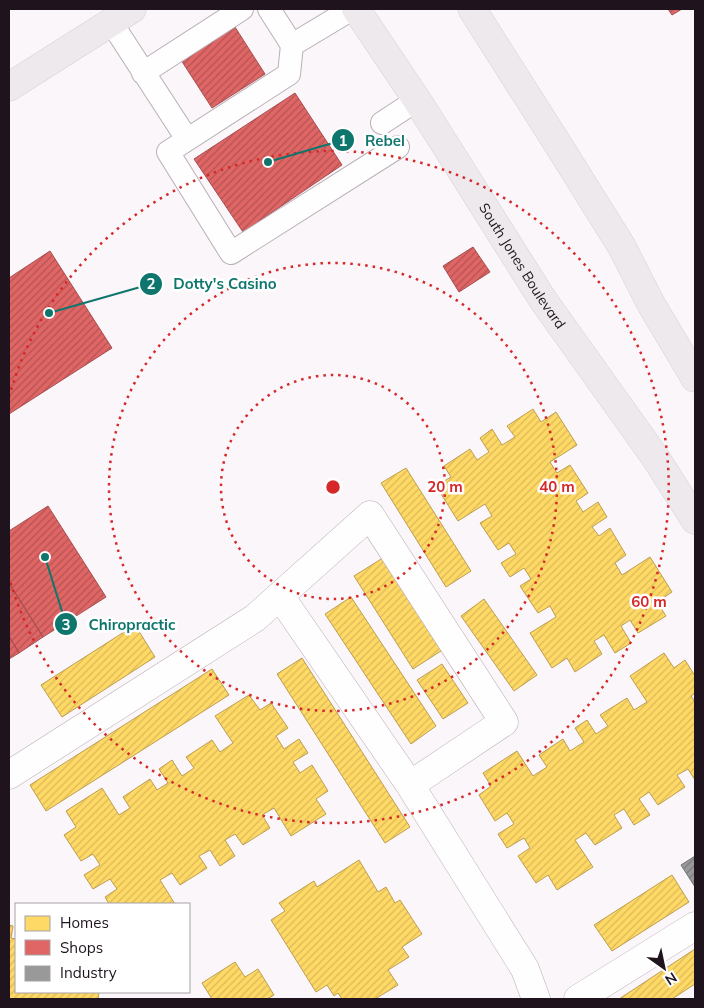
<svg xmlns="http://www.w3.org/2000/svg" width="704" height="1008" font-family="Mulish,sans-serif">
<defs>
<pattern id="homes-hatch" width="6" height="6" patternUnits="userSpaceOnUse" patternTransform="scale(1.25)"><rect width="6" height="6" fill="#ffd966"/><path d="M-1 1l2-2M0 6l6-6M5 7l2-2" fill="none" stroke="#dab958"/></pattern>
<pattern id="shops-hatch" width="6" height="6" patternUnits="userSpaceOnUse" patternTransform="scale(1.25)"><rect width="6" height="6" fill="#e06666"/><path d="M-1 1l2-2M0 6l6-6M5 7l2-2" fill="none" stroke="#b55353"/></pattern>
<pattern id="industry-hatch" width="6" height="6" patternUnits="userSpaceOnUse" patternTransform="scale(1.25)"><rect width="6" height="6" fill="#999"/><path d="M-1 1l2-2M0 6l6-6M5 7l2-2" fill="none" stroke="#7c7c7c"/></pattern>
</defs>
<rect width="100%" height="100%" fill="#fbf6fa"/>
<path fill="url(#homes-hatch)" stroke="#bc9e50" d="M533 409 541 422 556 412 577 445 550 462 557 473 570 465 588 493 576 501 583 512 598 502 607 517 592 527 599 536 610 528 626 555 615 563 622 575 650 557 672 592 657 602 666 616 638 633 630 620 621 626 631 643 615 653 604 635 594 641 602 654 575 672 567 658 552 668 530 633 556 617 550 606 538 613 520 586 531 579 524 568 510 577 501 563 516 554 509 543 498 550 480 523 492 516 485 504 458 521 436 486 451 477 444 466 470 449 477 460 489 452 480 438 492 429 502 445 515 437 507 426Z
M406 468 471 571 446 587 381 483Z
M386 556 444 649 413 669 354 576Z
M351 597 436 726 411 744 325 614Z
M484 599 537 675 514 691 461 616Z
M135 625 155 657 62 717 41 685Z
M664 653 674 668 685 660 695 676V693L691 696 695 702V780L688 769 677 775 685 787 658 805 649 792 639 799 650 815 634 825 624 809 614 815 622 828 595 845 586 833 575 840 593 867 557 890 548 875 536 883 518 856 530 848 524 838 507 848 498 834 514 824 507 813 495 821 479 795 491 786 483 773 517 751 533 776 547 767 539 755 563 739 570 751 584 742 575 728 587 720 596 734 608 726 600 715 627 698 634 710 647 702 630 676Z
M302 658 410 827 385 843 277 674Z
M442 664 468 703 443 719 417 680Z
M212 669 229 695 46 811 30 785Z
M249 695 260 710 271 703 288 728 276 736 284 749 299 739 308 753 293 762 300 773 312 765 328 791 316 799 326 814 291 836 274 808 262 815 270 828 243 845 235 834 225 840 235 856 220 866 210 850 199 856 207 868 180 885 172 873 160 880 175 904H109L105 897 117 889 110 879 93 889 84 875 100 865 93 854 81 861 64 835 76 827 66 811 102 788 119 815 130 808 123 797 150 779 157 790 168 783 159 769 172 760 182 776 194 768 186 757 212 740 220 752 233 743 215 716Z
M359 860 378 892 386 887 395 903 400 900 422 934 402 947 409 957 388 970 398 985 375 999H342L338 993 334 996 327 985 316 992 271 920 285 911 279 903 314 881 317 887Z
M672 875 689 902 612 951 594 925Z
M9 925 13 926 11 938 16 939V992H99L98 999H9Z
M695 949V984L672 999H619Z
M235 962 245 977 258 969 274 995 267 999H212L202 983Z"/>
<path fill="url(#shops-hatch)" stroke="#a64d50" d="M668 9H682L672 15Z
M235 27 265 74 212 108 181 60Z
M295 93 342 165 243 232 194 159Z
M473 247 490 272 459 292 443 266Z
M50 251 112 348 9 414V278Z
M48 506 106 597 43 637 9 583V531Z
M9 583 43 637 19 653 9 636Z
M9 636 19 653 9 659Z"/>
<path fill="url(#industry-hatch)" stroke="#747174" d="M695 856V887L681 865Z"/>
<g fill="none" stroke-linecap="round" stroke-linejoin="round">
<defs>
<path id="service" d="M269 9 292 45 289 74 168 152 231 253 398 147
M111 22 187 139
M292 45 352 9
M143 73 242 9
M382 123 417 100"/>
<path id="minor" d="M280 596 410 785 525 969 536 999
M9 775 255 618 370 515 504 722 410 785
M578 999 695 926"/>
<g id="primary">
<path id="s1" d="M356 9 417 100 543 300 655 457 695 520"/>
<path d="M472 9 559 146 622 247 651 304 695 378"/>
<path d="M9 87 132 9"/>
</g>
</defs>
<use href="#service" stroke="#b7afb6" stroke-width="24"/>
<use href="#minor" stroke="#b7afb6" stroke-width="29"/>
<use href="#primary" stroke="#d5d1d5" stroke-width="29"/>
<use href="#service" stroke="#fefefe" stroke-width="22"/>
<use href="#minor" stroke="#fefefe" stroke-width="28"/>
<use href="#primary" stroke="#eee9ed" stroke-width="28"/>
</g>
<g fill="none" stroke="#d62828" stroke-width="2.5" stroke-dasharray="2.5 5">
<circle cx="333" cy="487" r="112"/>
<circle cx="333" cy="487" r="224"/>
<path d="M9 397A336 336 0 1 1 9 577"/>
</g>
<g text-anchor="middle" stroke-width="5" stroke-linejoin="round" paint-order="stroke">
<g font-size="14" fill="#1f141d" stroke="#fff">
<text dy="5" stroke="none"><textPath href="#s1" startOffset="306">South Jones Boulevard</textPath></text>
</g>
</g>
<circle cx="333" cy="487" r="8" fill="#d62828" stroke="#fff" stroke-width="2.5"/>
<g font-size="15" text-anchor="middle" font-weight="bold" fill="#d62828" stroke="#fff" stroke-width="5" stroke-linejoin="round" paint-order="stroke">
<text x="445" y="492">20 m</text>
<text x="557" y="492">40 m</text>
<text x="649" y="607">60 m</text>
</g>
<path fill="none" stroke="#0f766e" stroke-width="2" d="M268 162L343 140M49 313L151 284M45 557L66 624"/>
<g fill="#0f766e" stroke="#fff" stroke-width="2">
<circle cx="268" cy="162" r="5"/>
<circle cx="49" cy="313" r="5"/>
<circle cx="45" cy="557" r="5"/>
<circle cx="343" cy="140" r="12"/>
<circle cx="151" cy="284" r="12"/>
<circle cx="66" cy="624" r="12"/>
</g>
<g font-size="15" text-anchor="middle" font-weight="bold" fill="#fff">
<text x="343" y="146">1</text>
<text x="151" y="289">2</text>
<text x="66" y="630">3</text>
</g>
<g font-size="15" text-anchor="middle" font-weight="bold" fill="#0f766e" stroke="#fff" stroke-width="5" stroke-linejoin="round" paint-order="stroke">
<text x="385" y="146">Rebel</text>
<text x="225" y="289">Dotty's Casino</text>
<text x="132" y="630">Chiropractic</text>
</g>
<rect width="704" height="1008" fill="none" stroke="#1f141d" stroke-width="20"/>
<rect x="15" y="903" width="175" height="90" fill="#ffffff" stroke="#a5a1a5"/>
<rect x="25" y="916" width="25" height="15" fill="#ffd966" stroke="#a5a1a5"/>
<text x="60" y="928" font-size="15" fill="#1f141d">Homes</text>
<rect x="25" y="940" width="25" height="15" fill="#e06666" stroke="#a5a1a5"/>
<text x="60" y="953" font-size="15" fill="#1f141d">Shops</text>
<rect x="25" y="966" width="25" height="15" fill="#999999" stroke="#a5a1a5"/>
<text x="60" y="978" font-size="15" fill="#1f141d">Industry</text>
<g transform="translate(664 968) rotate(147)" stroke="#ffffff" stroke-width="4" paint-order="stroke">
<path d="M0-4L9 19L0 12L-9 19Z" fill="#1f141d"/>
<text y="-8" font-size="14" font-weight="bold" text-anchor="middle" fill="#1f141d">N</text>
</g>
</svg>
